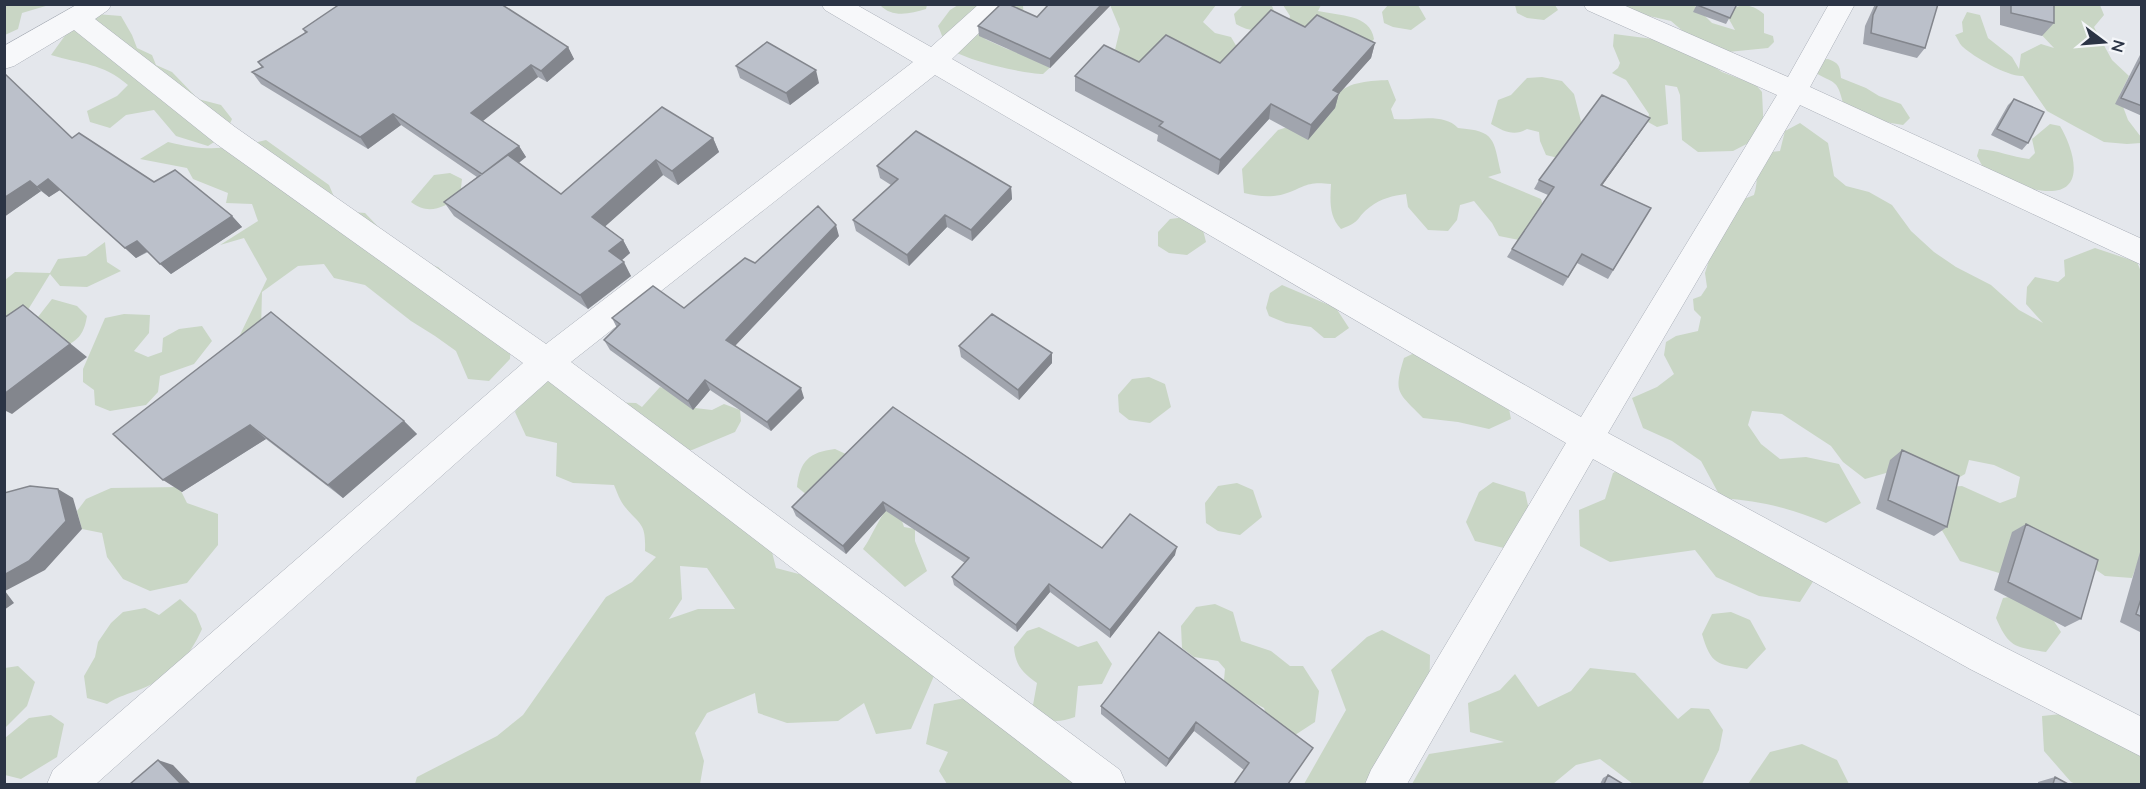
<svg xmlns="http://www.w3.org/2000/svg" width="2146" height="789" font-family="Mulish,sans-serif">
<rect width="100%" height="100%" fill="#e4e7ec"/>
<path fill="#c9d6c5" fill-rule="evenodd" d="M4 5 5 4 49 5 22 13 18 29 5 35Z
M880 5V4L927 5 926 9C910 14 892 18 880 5Z
M958 5H1023L1024 21 982 30 985 39 1007 49 1055 63 1043 74C1025 74 961 60 948 47 944 43 941 32 938 26L950 10Z
M1110 5H1216L1203 22 1215 33 1231 37 1241 54 1228 67 1131 65 1114 54 1120 29Z
M1243 5 1272 6 1278 21C1263 31 1253 34 1236 24L1234 14Z
M1283 5H1321L1318 11C1340 16 1370 14 1374 39L1368 47 1286 34 1290 16Z
M1388 5H1418L1426 19 1411 30 1393 27 1384 23 1382 12Z
M1515 5H1555L1558 10 1544 20 1527 18 1517 13Z
M1601 5H1694L1712 23 1735 30 1725 12C1740 3 1751 3 1764 14V33L1773 36 1774 42 1768 48 1728 52 1698 44 1671 21Z
M2034 5H2100L2104 15 2094 27 2112 60 2129 76 2119 96 2128 120 2141 137V143L2127 144 2104 142 2076 127 2047 111 2023 76C2008 77 1974 57 1963 47 1960 45 1958 39 1955 35L1963 32 1962 22 1967 12 1980 15 1988 38 2012 57 2019 69 2021 54 2041 44 2054 48 2036 29Z
M96 14 121 16 132 35 137 48 152 55 156 65 172 72 198 99 221 105 232 119 225 135 208 146 176 136 154 110 126 115 110 128 90 122 87 111 117 96 128 85C103 63 80 64 51 55L69 30Z
M1614 34 1653 39 1688 50 1722 72 1756 85 1762 92 1764 135 1733 151 1698 152 1682 140 1680 95 1677 87 1665 85 1668 124 1657 127 1648 122 1649 114 1626 80 1612 73 1618 68 1620 63 1613 46Z
M1828 59C1839 63 1840 66 1841 78L1866 88 1879 96 1901 104 1910 118 1903 125 1885 122 1843 103C1837 78 1834 84 1814 72V60Z
M1542 77 1562 81 1574 94 1582 125 1558 158 1546 155 1540 141 1539 132 1527 129C1514 137 1503 131 1491 124L1498 100 1511 95 1527 78Z
M1388 80 1396 100 1391 109 1394 119C1416 121 1443 112 1458 128 1496 131 1493 139 1501 173L1488 177 1541 199 1545 213 1519 240 1499 236 1492 223 1474 201 1460 205 1457 220 1448 231 1428 230 1408 207 1406 194C1393 196 1381 198 1370 207 1355 218 1363 221 1341 229 1329 217 1330 201 1331 184 1305 181 1306 187 1284 194 1272 198 1256 196 1244 193L1242 169 1278 130 1330 114C1332 109 1334 100 1337 95 1348 81 1372 81 1388 80Z
M1800 123 1828 143 1834 176 1846 186 1869 192 1892 205 1911 231 1934 252 1956 267 1991 285 2019 310 2043 323 2026 304 2027 287 2035 277 2058 282 2065 276 2064 260 2095 248 2137 262 2142 274 2141 553 2132 578 2105 576 2067 550 1999 573 1960 561 1937 522V488L1962 486 2000 503 2016 497 2020 477 1994 465 1969 460 1965 474 1946 485 1907 467 1865 479 1843 462 1831 446 1782 414 1752 411 1748 425 1761 444 1780 459 1806 457 1839 464 1861 503 1826 523C1789 508 1762 501 1721 498L1701 461 1672 441 1643 428 1632 398 1657 387 1674 374 1664 355 1666 342 1676 336 1698 331 1701 317 1694 310 1693 299 1701 296 1707 287 1705 273 1710 257 1739 201 1754 195C1759 180 1755 167 1762 153L1780 151 1785 131Z
M2050 124 2060 126C2071 144 2088 189 2052 191 2031 192 2007 181 1987 175L1977 156 1979 149C1997 150 2012 157 2029 159L2035 153 2032 139Z
M266 140 329 185 340 211 365 213 387 236 418 261 438 267 511 335 510 359 489 381 468 379 456 351 435 336 411 321 365 285 334 278 324 264 298 266 262 292 261 330 239 337 267 279 244 238 220 245 258 221 252 204 226 203 228 193 193 179 187 168 140 159 168 142C207 152 228 149 266 140Z
M450 173 462 179 460 197C443 207 429 216 411 202L434 175Z
M1186 217 1201 222 1206 242 1187 255 1169 253 1158 246V232L1170 219Z
M105 242 107 262 121 271 87 287 60 286 50 274 18 326 5 331V280L15 272 50 273 58 259 86 256Z
M1282 285 1336 308 1349 328 1335 338H1324L1311 327 1286 323 1269 316 1266 308 1270 293Z
M52 299 77 306 87 316C83 342 71 344 48 352L34 322Z
M124 314 150 315 149 333 134 351 148 357 162 352 163 338 179 329 202 326 212 341 194 364 160 376 158 392 146 405 110 411 95 405 94 390 83 382V369L105 318Z
M1437 342 1508 404 1511 419 1489 429 1458 422 1423 418C1398 392 1393 394 1404 358Z
M556 373 603 402 636 403 642 407 660 387 694 399 695 408 712 410 724 404 740 410 741 421 735 432 692 450H677L768 536 776 568 829 582 937 669 911 729 876 734 864 703 838 721 787 723 758 713 755 693 707 713 695 733 704 761 700 784H415L417 777 497 736 523 715 606 597 632 582 656 557 645 551C646 523 641 526 625 507 620 501 617 492 614 485L573 483 556 476 557 443 526 436 515 412 523 399ZM680 566 707 568 735 609H698L669 619 682 599Z
M1149 377 1165 384 1171 407 1150 423 1129 420 1119 412 1118 395 1132 379Z
M835 449 850 456 807 495 797 487C800 461 809 452 835 449Z
M1623 468 1814 580 1800 602 1759 596 1716 577 1695 550 1610 562 1580 546 1579 510 1605 499 1613 473Z
M1493 482 1525 492 1534 532 1508 549 1475 541 1466 522 1479 492Z
M1237 483 1253 490 1262 517 1240 535 1218 531 1206 523 1205 503 1218 486Z
M179 487 187 503 218 514V545L187 583 150 591 123 579 107 557 102 533 82 529 77 511 86 499 111 488Z
M890 506 902 521 904 527 915 529V541L927 571 905 587 863 549C873 535 878 518 890 506Z
M2021 595 2042 603 2061 632 2046 652C2015 647 2009 648 1996 618L2003 598Z
M180 599 196 614 202 629C189 658 171 677 141 689 129 694 118 696 107 704L87 698 84 676 95 657 98 642 111 623 123 612 145 608 159 615Z
M1215 604 1233 612 1241 641 1271 651 1290 666H1303L1319 691 1315 722 1295 735 1271 728 1264 708 1249 700 1230 697 1224 680 1225 669 1218 661 1194 657 1182 648 1181 626 1196 607Z
M1731 612 1750 620 1766 649 1747 669C1717 664 1711 665 1702 634L1712 614Z
M1039 627 1078 647 1097 641 1112 664 1102 684 1078 686 1075 717C1054 724 1047 723 1033 705L1037 683C1023 673 1015 665 1014 647L1027 631Z
M1382 630 1430 655 1429 705 1379 762 1375 784H1304L1346 710 1331 670 1367 637Z
M18 666 35 682 27 706 5 728V668Z
M1590 668 1635 673 1678 719 1691 708 1709 709 1723 730 1719 750 1702 784H1633L1600 759 1576 765 1553 784H1412L1429 754 1504 742 1470 732 1468 703 1500 690 1515 674 1538 707 1571 691Z
M971 697 1076 782 1079 784H947L939 771 948 752 926 744 934 704Z
M2090 711 2141 747V784H2076L2071 782 2044 751 2042 716Z
M51 715 64 724 57 757 21 779 5 775V738L29 718Z
M1802 744 1837 760 1849 784H1748L1770 752Z"/>
<g fill="none" stroke-linecap="round" stroke-linejoin="round">
<defs>
<path id="minor" d="M78 4H112L108 10 95 19 235 127 546 344 913 62 825 10 821 4H855L931 47 979 4H1009L952 59 1581 417 1777 95 1587 10 1583 4H1621L1788 77 1829 4H1855L1810 87 2142 239V265L1800 105 1608 433 1996 643 2142 717V757L1970 669 1593 459 1407 784H1365L1371 770 1566 443 935 75 571 362 1120 770 1126 784H1074L548 381 96 784H47L53 770 523 363 215 143 74 30 14 66 4 69V46Z"/>
</defs>
<use href="#minor" stroke="#a9aeb7" stroke-width="1"/>
<use href="#minor" fill="#f7f8fa" fill-rule="evenodd"/>
</g>
<path fill="#a1a5ae" d="M1111 4 1050 68 979 36 978 26Z
M1697 4H1737L1726 24 1693 12Z
M1875 4H1938L1925 48 1917 58 1863 44 1865 26Z
M2000 4H2054V23L2042 36 2000 25Z
M1305 27 1375 43 1371 58 1339 93 1335 108 1308 140 1269 119 1218 175 1157 141 1158 135 1075 91V76L1220 63Z
M303 29 568 47 574 59 547 82 538 77 482 121 519 146 526 157 519 163 561 194 713 138 719 152 678 185 663 175 605 226 623 240 630 253 621 261 631 276 588 309 454 216 444 202 477 177 401 125 368 149 261 84 252 72 262 68 258 62 305 33Z
M2142 51V116L2115 104Z
M736 66 819 83 790 105 740 78Z
M4 73 72 138 154 182 232 216 242 227 171 274 148 252 136 258 60 190 49 197 41 191 4 217Z
M2014 99 2028 143 2022 150 1991 135 2008 105Z
M1644 127 1602 185 1651 208 1608 279 1577 263 1563 286 1507 257 1512 249 1548 195 1534 189 1539 180Z
M877 166 1011 187 1012 199 972 241 947 227 909 266 856 231 853 220 891 185 880 178Z
M839 236 735 346 804 398 771 431 710 390 693 410 610 350 604 340 617 328 612 318 684 308 755 263Z
M959 346 1052 363 1019 400 961 357Z
M893 407 1102 548 1175 555 1110 638 1050 592 1017 632 954 585 952 577 965 563 886 511 846 554 796 516 792 507Z
M404 421 417 434 343 498 266 439 182 492 113 434Z
M1902 450 1947 527 1934 536 1876 509 1890 460Z
M2026 524 2081 619 2065 627 1994 590 2012 532Z
M2142 545V633L2120 622Z
M1159 632 1313 748 1244 770 1194 731 1166 767 1101 714V706Z
M1608 775 1623 784H1600L1603 778Z
M2055 777 2068 784H2038V782Z"/>
<path fill="#83868d" d="M1102 4 1111 5 1050 68V59Z
M1375 43 1371 58 1329 105 1333 90Z
M568 47 574 59 547 82 541 71Z
M531 65 538 77 478 125 471 113Z
M816 70 819 83 790 105 786 93Z
M1339 93 1335 108 1308 140 1311 125Z
M1271 104 1269 119 1218 175 1220 160Z
M393 114 401 125 368 149 360 137Z
M1650 118 1644 127 1596 194 1601 185Z
M713 138 719 152 678 185 672 171Z
M519 146 526 157 490 185 483 174Z
M656 160 663 175 600 231 592 217Z
M48 179 60 190 49 197 37 187Z
M30 181 41 191 4 217V198Z
M1011 187 1012 199 972 241 971 230Z
M945 215 947 227 909 266 907 255Z
M232 216 242 227 171 274 160 264Z
M836 225 839 236 731 350 726 340Z
M623 240 630 253 616 265 609 251Z
M137 241 148 251 136 258 125 248Z
M624 262 631 276 588 309 580 295Z
M23 305 87 357 12 414 4 410V394Z
M1052 353V363L1019 400 1018 390Z
M705 380 710 390 693 410 688 401Z
M801 388 804 398 771 431 767 422Z
M404 421 417 434 343 498 328 485Z
M250 425 266 439 182 492 163 480Z
M58 489 73 498 82 529 45 570 5 591 14 603 4 610V575Z
M883 502 886 511 846 554 843 546Z
M1177 547 1175 555 1110 638V630Z
M1049 584 1050 592 1017 632 1016 625Z
M1196 722 1194 731 1166 767 1169 759Z
M158 760 173 765 191 784H181Z"/>
<path fill="#bbc0ca" stroke="#83868d" stroke-width="1.5" d="M340 4H501L515 13 568 47 541 71 531 65 471 113 519 146 482 174 393 114 360 137 252 72 263 67 258 62 307 32 303 29Z
M1001 4H1008L1037 17 1049 4H1102L1050 59 978 26Z
M1697 4H1737L1730 18 1697 5Z
M1878 4H1938L1925 48 1871 33 1873 15Z
M2011 4H2054V23L2011 13Z
M1271 10 1305 27 1317 15 1375 43 1333 90 1339 93 1311 125 1271 104 1220 160 1159 126 1163 122 1075 76 1104 45 1139 62 1166 35 1220 63Z
M767 42 816 70 786 93 736 66Z
M2142 58V106L2121 98Z
M4 73 72 138 79 133 154 182 175 170 232 216 160 264 137 241 125 248 48 179 37 187 30 181 4 198Z
M1602 95 1650 118 1601 185 1651 208 1613 270 1582 254 1568 277 1512 249 1554 187 1539 180Z
M2014 99 2044 112 2028 143 1997 129Z
M662 107 713 138 672 171 656 160 592 217 623 240 609 251 624 262 580 295 444 202 508 155 561 194Z
M916 131 1011 187 971 230 945 215 907 255 853 220 898 179 877 166Z
M818 206 836 225 726 340 801 388 767 422 705 380 688 401 604 340 620 324 612 318 653 286 684 308 745 258 755 263Z
M23 305 70 344 4 394V318Z
M271 312 404 421 328 485 250 425 163 480 113 434Z
M992 314 1052 353 1018 390 959 346Z
M893 407 1102 548 1130 514 1177 547 1110 630 1049 584 1016 625 952 577 969 558 883 502 843 546 792 507Z
M1902 450 1959 476 1947 527 1888 500Z
M30 486 58 489 66 521 29 561 4 575V493Z
M2026 524 2098 560 2081 619 2008 582Z
M2142 596V617L2136 614Z
M1159 632 1313 748 1288 784H1234L1249 763 1196 722 1169 759 1101 706Z
M158 760 181 784H130Z
M1608 775 1623 784H1604Z
M2055 777 2068 784H2053Z"/>
<rect width="2146" height="789" fill="none" stroke="#2b3445" stroke-width="12"/>
<g transform="translate(2104 42) rotate(106)" stroke="#f4f6f9" stroke-width="4.5" paint-order="stroke">
<path d="M0-4.5L10 22L0 15L-10 22Z" fill="#2b3445"/>
<text y="-9" font-size="16" font-weight="bold" text-anchor="middle" fill="#2b3445">N</text>
</g>
</svg>
